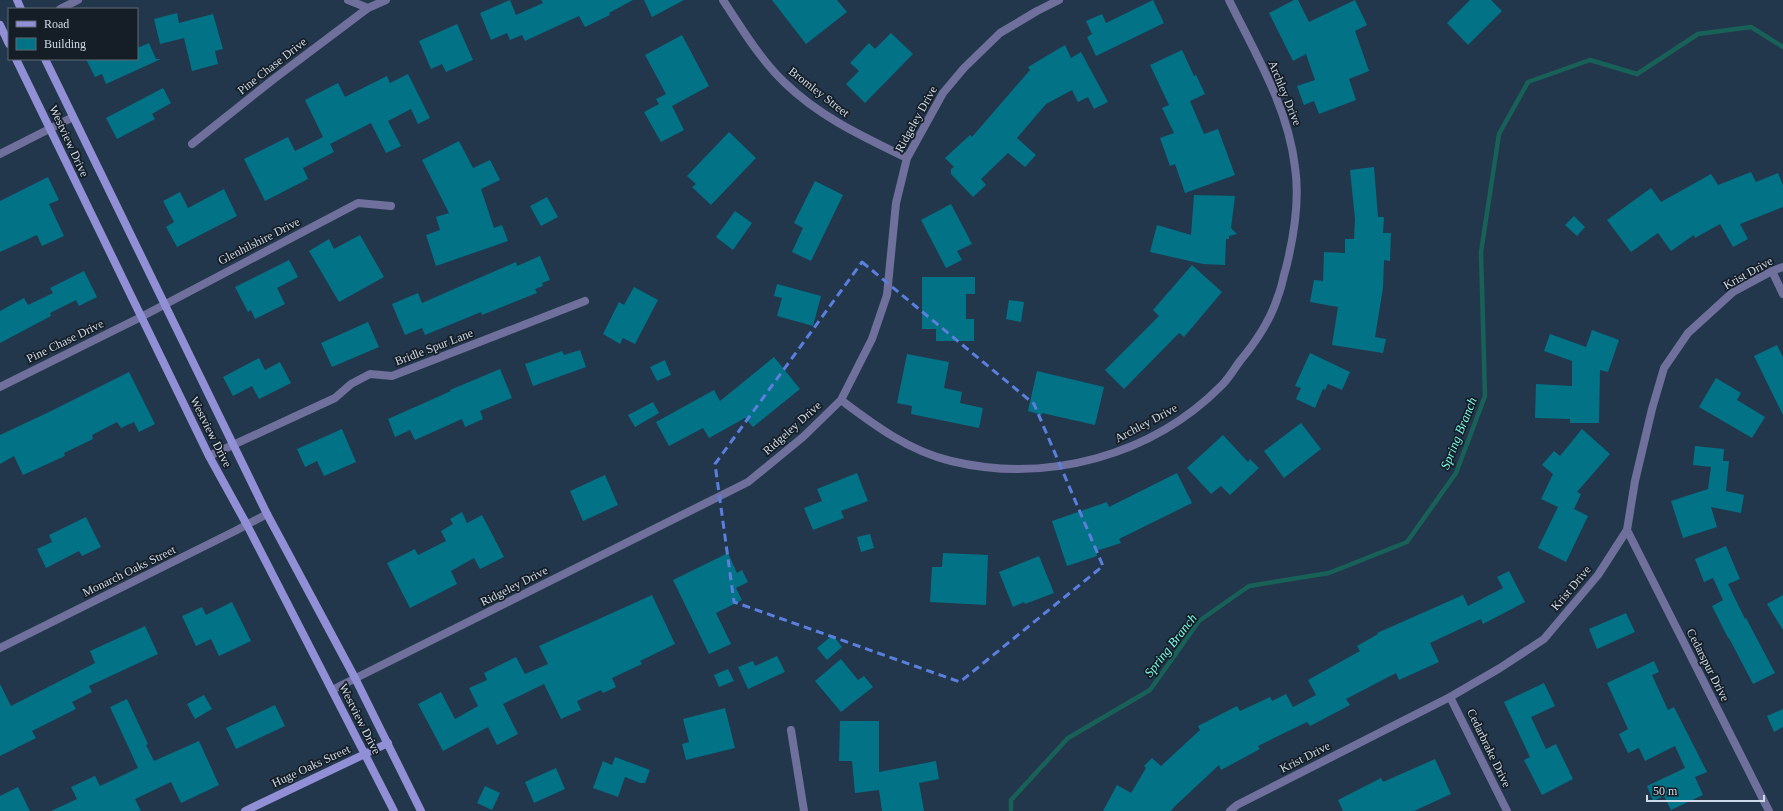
<svg xmlns="http://www.w3.org/2000/svg" width="1783" height="811" font-family="Georgia,serif">
<rect width="100%" height="100%" fill="#23374c"/>
<g fill="none" stroke-linecap="round" stroke-linejoin="round">
<path stroke="#176158" stroke-width="4.5" d="M1011 811V800L1068 738 1150 690 1199 621 1249 586 1329 573 1407 542 1456 473 1485 396 1481 252 1499 134 1528 82 1590 60 1637 74 1698 34 1751 27 1783 47"/>
</g>
<path fill="#027286" d="M510 0 516 15 543 3 541 0H633L609 13 610 15 585 27 579 16 525 41 522 35 510 40 507 33 491 40 480 13Z
M644 0H684L652 17Z
M772 0H837L847 12 806 44Z
M1153 0 1164 23 1096 56 1087 37 1092 34 1086 21 1102 14 1106 23Z
M1294 0H1298L1309 22 1355 0 1367 25 1355 31 1369 71 1349 79 1356 100 1319 114 1314 101 1304 105 1297 86 1315 80 1306 54 1293 61 1269 13Z
M1470 0H1491L1502 11 1468 45 1447 23Z
M177 13 179 23 213 14 223 49 215 51 218 64 192 71 184 38 160 44 154 19Z
M457 24 473 60 446 72 442 64 431 69 419 41Z
M891 33 913 54 865 103 846 84 859 71 850 63 869 43 875 49Z
M682 35 709 86 672 106 684 130 661 142 644 112 659 104 656 99 666 94 645 55Z
M149 43 156 59H161L106 84 102 74 95 77 86 59H137V48Z
M1065 45 1071 58 1081 52 1108 102 1094 109 1088 97 1078 102 1072 90 1046 104 1017 138 1036 155 1025 167 1008 153 981 179 986 185 973 197 951 174V169L954 167 945 158 970 135 972 137 1030 70 1028 67Z
M1182 50 1194 76 1196 75 1205 94 1190 101 1204 134 1218 129 1235 175 1185 193 1175 164 1170 166 1160 138 1174 133 1162 108 1169 105 1150 65Z
M408 74 430 118 418 124 411 109 388 121 401 146 386 153 371 123 330 144 334 152 303 168 308 179 265 201 244 159 288 137 295 151 323 137 305 100 338 83 345 97 387 76 390 83Z
M163 88 171 103 152 114 155 119 117 139 106 118Z
M729 132 756 158 711 205 692 187 696 184 687 176Z
M459 141 473 168 490 160 500 180 481 189 494 228 502 225 508 241 436 266 426 235 440 230 436 217 449 213 422 160Z
M1374 167 1378 217H1384L1383 233H1391L1390 261 1384 260 1383 288 1375 337 1386 339 1383 353 1332 345 1338 307 1310 302 1314 280 1323 281 1324 252 1345 253V239H1354L1355 219 1350 170Z
M1751 172 1756 182 1778 173 1783 185V207L1740 224 1748 239 1733 247 1720 224 1695 238 1694 235 1671 251 1658 233 1631 252 1607 220 1651 188 1661 202 1711 174 1718 185Z
M48 177 59 200 49 204 64 236 42 246 37 235 0 252V201Z
M815 181 843 195 811 261 792 252 803 228 794 223Z
M224 189 237 216 177 247 166 227 174 222 163 201 180 192 188 208Z
M1194 195 1235 196 1231 228 1237 234 1229 236V239H1226L1225 265 1203 264 1150 252 1157 225 1191 235Z
M547 197 558 217 541 226 530 206Z
M951 204 972 244 957 251 962 260 946 268 921 220Z
M735 211 752 223 733 250 716 237Z
M1574 216 1585 227 1577 236 1565 225Z
M360 235 384 277 339 302 309 251 329 239 334 249Z
M540 256 550 280 542 283 543 286 535 289 537 293 482 315 481 312 425 335 422 328 405 335 392 304 418 293 422 303 516 262 517 266Z
M289 260 298 277 277 288 285 304 255 319 251 310 248 312 235 287Z
M1192 265 1222 292 1184 337 1179 333 1124 389 1105 370 1159 316 1153 310Z
M84 271 97 297 79 306 76 300 50 313 51 316 0 343V311L24 298 28 305 53 293 50 288Z
M922 277H975V294H966V319H974V341H936V329H922Z
M777 284 821 296 813 326 777 316 782 298 774 296Z
M634 287 658 300 635 344 623 338 620 344 603 334 619 302 624 305Z
M1009 300 1024 302 1021 322 1006 319Z
M368 322 379 347 332 367 321 343Z
M1592 330 1619 340 1608 372 1600 370 1599 423H1570V419L1535 418 1536 384 1572 386V361L1544 351 1550 334 1586 347Z
M1777 345 1783 357V415L1754 356Z
M580 350 586 367 533 386 525 364 562 351 564 355Z
M1310 353 1350 372 1342 390 1328 384 1325 390 1323 389 1315 408 1296 399 1301 388 1295 386Z
M907 354 949 362 944 388 962 392 960 403 983 408 979 428 911 414 912 406 897 403Z
M774 357 800 389 753 427 745 418 709 438 703 428 669 446 656 422 714 390 720 401Z
M259 358 265 370 280 362 291 383 259 399 252 386 233 396 223 377Z
M665 360 671 375 657 381 650 367Z
M500 369 512 398 480 411 483 419 465 427 462 419 415 440 410 430 395 437 388 419 451 391 450 390Z
M1037 371 1104 387 1095 425 1042 413V415L1028 411Z
M129 372 155 424 139 432 134 422 121 428 117 422 92 435 93 439 64 453 65 456 23 475 14 456 0 464V435L49 412Z
M1716 378 1741 393 1737 400 1765 417 1752 438 1699 407Z
M653 402 659 413 635 427 628 415Z
M1301 423 1321 449 1284 478 1264 451Z
M342 429 356 462 324 476 317 461 305 467 297 449Z
M1582 429 1610 454 1577 492 1581 494 1574 509 1588 516 1566 562 1538 548 1558 507 1541 499 1553 474 1542 465 1554 451 1560 456Z
M1223 435 1248 462 1250 459 1259 468 1230 495 1221 486 1211 494 1187 468Z
M1695 446 1724 449 1723 461H1729L1726 491 1744 495 1741 513 1711 507 1717 527 1683 538 1671 501 1708 489 1711 467 1693 465Z
M857 473 868 501 841 511 844 518 813 530 804 508 822 501 817 489Z
M1177 473 1192 503 1119 539 1121 543 1096 551 1097 556 1067 566 1052 521 1107 502 1109 507Z
M605 475 618 505 583 521 570 491Z
M462 512 467 523 482 515 504 557 480 569 474 558 451 571 457 584 410 608 387 563 415 549 418 555 446 541 441 531 453 524 450 519Z
M86 517 101 547 82 556 79 551 46 568 37 549 52 542 49 535Z
M870 534 874 548 861 552 857 537Z
M1726 546 1740 579 1728 584 1745 619 1746 618 1775 673 1753 684 1729 638H1728L1712 606 1723 600 1713 578 1704 582 1695 559Z
M728 553 737 573 742 570 748 582 736 588 742 600 716 613 731 644 709 654 673 580Z
M943 553 988 555 986 605 930 602 932 567H942Z
M1039 556 1054 593 1025 604 1024 602 1013 607 999 572Z
M1509 571 1525 602 1483 624 1481 619 1430 643 1439 662 1399 680 1396 673 1346 699 1350 705 1310 726 1307 722 1258 746 1260 749 1221 770 1219 765 1174 807 1171 811H1103L1117 785 1131 793 1146 768 1144 766 1152 758 1161 766 1200 730 1198 726 1237 706 1240 711 1270 697 1272 701 1286 694 1293 707 1316 695 1308 680 1360 651 1357 646 1378 634 1377 633 1463 595 1468 606 1503 588 1497 577Z
M652 595 675 644 640 661 642 664 612 678 616 687 603 693 601 690 577 701 581 710 561 719 544 684 503 704 518 734 497 745 488 727 443 751 418 704 441 692 455 719 478 706 469 688 487 680 484 673 516 657 525 674 548 664 539 646Z
M1783 595V630L1767 604Z
M232 602 251 641 219 656 211 639 196 646 182 616 202 607 206 615Z
M1626 613 1635 632 1597 649 1589 629Z
M145 626 158 654 89 686 92 692 72 702 76 709 32 731 36 738 0 756V684L11 706 95 663 90 651Z
M833 635 842 647 827 660 817 648Z
M777 656 785 672 748 689 738 667 753 661 755 666Z
M841 659 858 680 864 676 873 687 841 712 815 681Z
M1654 661 1659 672 1652 675 1668 710 1674 707 1707 772 1695 777 1703 795 1671 810 1664 796 1653 801 1647 786 1685 768 1675 746 1645 761 1639 748 1628 753 1619 734 1628 729 1607 683Z
M728 669 734 681 719 687 714 675Z
M1544 683 1555 706 1531 717 1546 749 1556 744 1573 779 1542 795 1524 760 1530 757 1504 702Z
M204 695 212 709 195 719 187 704Z
M127 699 148 744 146 745 154 761 199 741 219 785 181 803 171 782 135 799 141 811H51L77 799 71 787 95 776 100 786 138 768 110 707Z
M275 705 285 726 236 749 226 728Z
M725 708 735 748 686 760 682 744 689 742 683 719Z
M1783 709V727L1774 732 1767 716Z
M840 721H879V772L936 761 939 779 919 783 924 811H882L879 790 855 793 852 761H839Z
M615 757 650 770 645 783H640L625 777 618 797 593 788 603 761 612 765Z
M1435 759 1451 794 1414 811H1343L1338 800 1381 778 1383 782Z
M556 768 565 789 534 803 525 782Z
M485 786 500 793 492 810 477 803Z
M18 787 30 811H0V796Z"/>
<g fill="none" stroke-linecap="round" stroke-linejoin="round">
<path stroke="#70709c" stroke-width="8" d="M348 0 368 8
M723 0C742 29 760 59 785 83 820 117 864 137 907 158
M60 9 78 0
M192 144 275 78 368 8 386 0
M0 154 73 117
M1772 271 1783 294
M0 387 141 317 358 203 391 206
M841 400C874 425 909 451 951 461 1047 484 1152 456 1222 385 1229 378 1234 369 1240 361 1255 343 1271 319 1278 296 1282 287 1283 277 1286 268 1294 236 1300 200 1295 167 1288 107 1255 53 1229 0
M209 456 335 398 351 384 370 374 392 376 585 301
M1627 530 1769 811
M0 648 235 531 267 514
M332 690 748 482 803 437 841 400 872 339 887 295 896 203 907 158 943 93 964 68 1000 33 1037 11 1059 0
M1450 697 1507 811
M791 730 804 811
M1230 811 1237 805 1450 697 1500 668 1544 639 1598 575 1627 530 1635 481 1652 409 1664 368 1688 333 1733 292 1772 271 1783 267"/>
<path stroke="#9190d6" stroke-width="8" d="M17 0 21 9
M0 25 9 44
M16 59 209 456 247 525 394 811
M45 59 267 514 355 678 421 811
M245 811 388 743"/>
</g>
<path fill="none" stroke="#5b7fde" stroke-width="3" stroke-dasharray="8 5" stroke-linejoin="round" d="M862 262 1034 404 1103 566 960 682 734 602 715 464Z"/>
<g text-anchor="middle" stroke-width="3.5" stroke-linejoin="round" paint-order="stroke">
<g font-size="12" fill="#cfdbe8" stroke="#151e27">
<text transform="translate(272 66) rotate(-38)" y="4">Pine Chase Drive</text>
<text transform="translate(819 92) rotate(38)" y="4">Bromley Street</text>
<text transform="translate(1285 93) rotate(68)" y="4">Archley Drive</text>
<text transform="translate(916 119) rotate(-61)" y="4">Ridgeley Drive</text>
<text transform="translate(69 141) rotate(65)" y="4">Westview Drive</text>
<text transform="translate(259 241) rotate(-27)" y="4">Glenhilshire Drive</text>
<text transform="translate(1748 273) rotate(-29)" y="4">Krist Drive</text>
<text transform="translate(65 341) rotate(-26)" y="4">Pine Chase Drive</text>
<text transform="translate(434 347) rotate(-21)" y="4">Bridle Spur Lane</text>
<text transform="translate(1146 423) rotate(-28)" y="4">Archley Drive</text>
<text transform="translate(792 428) rotate(-42)" y="4">Ridgeley Drive</text>
<text transform="translate(211 432) rotate(63)" y="4">Westview Drive</text>
<text transform="translate(129 571) rotate(-26)" y="4">Monarch Oaks Street</text>
<text transform="translate(514 586) rotate(-27)" y="4">Ridgeley Drive</text>
<text transform="translate(1571 588) rotate(-50)" y="4">Krist Drive</text>
<text transform="translate(1708 665) rotate(63)" y="4">Cedarspur Drive</text>
<text transform="translate(360 719) rotate(63)" y="4">Westview Drive</text>
<text transform="translate(1489 748) rotate(64)" y="4">Cedarbrake Drive</text>
<text transform="translate(1305 757) rotate(-27)" y="4">Krist Drive</text>
<text transform="translate(311 766) rotate(-25)" y="4">Huge Oaks Street</text>
</g>
<g font-size="13" font-style="italic" fill="#79fce8" stroke="#151e27">
<text transform="translate(1458 433) rotate(-68)" y="5">Spring Branch</text>
<text transform="translate(1170 645) rotate(-52)" y="5">Spring Branch</text>
</g>
</g>
<rect x="8" y="8" width="130" height="52" fill="#151e27" stroke="#5f6a74"/>
<rect x="16" y="21" width="20" height="6" fill="#9190d6" stroke="#5f6a74"/>
<text x="44" y="28" font-size="12" fill="#cfdbe8">Road</text>
<rect x="16" y="38" width="20" height="12" fill="#027286" stroke="#5f6a74"/>
<text x="44" y="48" font-size="12" fill="#cfdbe8">Building</text>
<path d="M1647 795v6h117v-6" fill="none" stroke="#cfdbe8" stroke-width="2"/>
<text x="1653" y="795" font-size="12" fill="#cfdbe8" stroke="#151e27" stroke-width="3" paint-order="stroke">50 m</text>
</svg>
